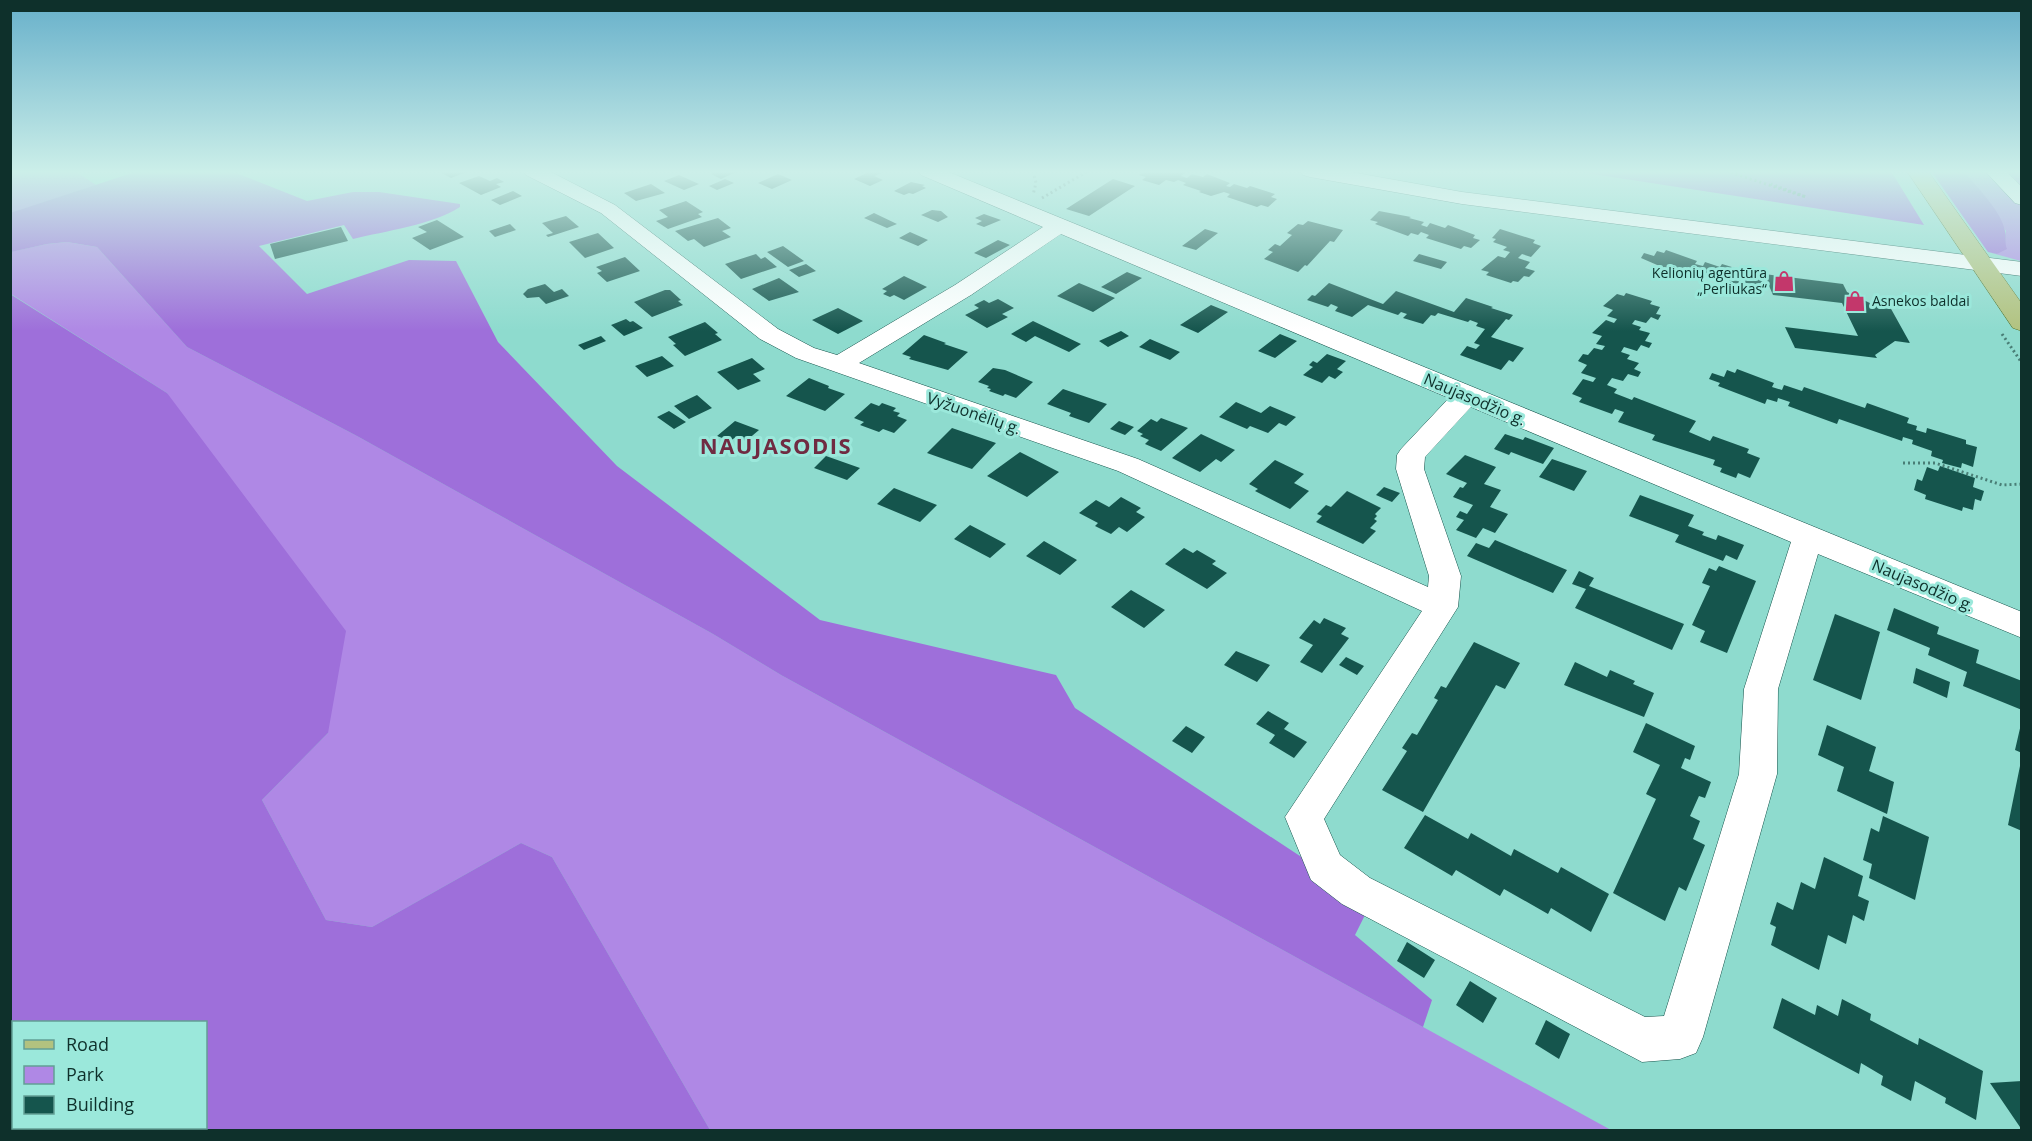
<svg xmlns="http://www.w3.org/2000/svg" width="2032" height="1141" font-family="'Open Sans',sans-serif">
<rect width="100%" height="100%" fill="#8edbce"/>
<path fill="#af88e5" d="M10 171H75L96 185 11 213Z
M1963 171H2021V261L1988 252 1997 254 2005 244 2006 231Z
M67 242 97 247 187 347 357 436 713 634 781 675 1611 1130H710L552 857 521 843 372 927 326 920 262 800 328 733 167 393 11 294 10 252 47 244Z"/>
<path fill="#9e6fda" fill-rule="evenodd" d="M138 171H231L307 201 353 192H379L460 204V207C432 225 385 231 353 239L344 225 259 246 307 294 409 260 456 261 498 342 617 466 820 620 1056 675 1075 708 1306 860 1366 913 1355 935 1432 1000 1423 1027 781 675 713 634 357 436 187 347 97 247 67 242 47 244 11 252 10 213Z
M1573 171H1891L1924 225Z
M1931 171H1963L1968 176C1980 191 2001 211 2005 231 2007 237 2004 242 2007 249L1997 254 1988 252Z
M10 294 167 393 346 631 328 733 262 800 326 920 372 927 521 843 552 857 710 1130H11ZM14 1022H206V1128H14Z"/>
<path fill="#15554d" d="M438 171H469L451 178Z
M717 171H738L721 179 711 174Z
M871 171 882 173 874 176 883 180 870 186 854 179Z
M1145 171H1178L1185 173 1181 176 1187 178 1192 174 1203 177 1207 174 1230 183 1226 186 1230 187 1234 184 1247 188 1250 186 1275 194 1271 197 1277 199 1268 207 1261 205 1257 207 1227 197 1230 194 1224 192 1211 196 1199 192 1201 191 1183 185 1186 183 1178 180 1174 182 1166 180 1159 185 1142 180 1146 177 1139 175Z
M778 174 792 180 772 189 758 183Z
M679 175 699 184 684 190 664 181Z
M479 176 490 181 497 178 504 182 496 184 501 187 481 195 459 183Z
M725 179 734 183 717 190 709 186Z
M1113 179 1135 186 1089 216 1066 209Z
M911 182 925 185 922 186 926 188 913 194 909 193 904 195 894 191Z
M651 184 665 193 636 201 624 193Z
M513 191 522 196 500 205 491 200Z
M686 201 703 212 698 214 702 217 668 229 656 221 668 217 659 210Z
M932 210 941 211 948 217 938 222 921 215Z
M1379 211 1411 217 1409 218 1424 222 1421 225 1427 227 1430 223 1445 228 1448 225 1475 235 1473 238 1480 240 1471 248 1464 246 1461 249 1426 238 1429 235 1421 232 1418 235 1411 233 1408 236 1375 224 1378 222 1370 220Z
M874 213 897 224 887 228 864 218Z
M984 214 1001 220 984 227 976 224 982 221 975 218Z
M566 216 579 227 548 237 546 235 553 233 542 223Z
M718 218 731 228 722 231 731 237 704 247 694 239 688 241 675 231Z
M437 220 464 237 430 250 412 238 427 232 418 227Z
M1308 221 1343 230 1334 242 1330 241 1307 266 1305 265 1298 272 1264 259 1273 252 1268 250 1275 244 1280 246 1292 235 1287 233 1298 224 1303 225Z
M510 224 516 230 495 237 489 231Z
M341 227 348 241 275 259 270 244Z
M1205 229 1218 233 1196 250 1182 246Z
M1500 229 1535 240 1533 243 1541 246 1531 257 1522 254 1518 258 1530 262 1525 268 1535 271 1529 277 1524 276 1518 282 1513 281 1511 283 1486 275 1489 272 1481 270 1498 256 1505 258 1510 252 1503 250 1507 247 1493 242 1496 239 1492 238Z
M910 232 928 240 918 246 899 238Z
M598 233 614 248 585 258 569 242Z
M998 240 1010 245 986 258 974 253Z
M783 246 804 261 788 267 767 252Z
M1666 250 1697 261 1695 264 1703 266 1705 262 1720 267 1722 264 1758 275 1756 278 1763 280 1758 290 1750 287 1748 291 1707 278 1709 275 1699 272 1697 275 1689 273 1687 276 1671 271 1641 258 1644 253 1654 256 1657 251 1664 253Z
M756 254 761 259 765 257 777 267 741 279 725 264Z
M1419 254 1447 262 1441 269 1413 261Z
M625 257 640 271 607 282 597 273 602 271 596 267Z
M806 264 816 271 799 277 789 270Z
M1127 272 1142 278 1116 294 1101 287Z
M1764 274 1843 284 1847 292 1874 305 1890 307 1910 343 1895 341 1875 355 1877 358 1795 348 1785 327 1858 336 1842 303 1773 295Z
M904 276 927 287 904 300 894 295 890 297 883 294 887 291 882 289Z
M779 278 799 292 769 301 752 289Z
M1079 283 1115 298 1093 312 1057 296Z
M1329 283 1383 304 1396 291 1454 312 1466 298 1493 307 1491 308 1513 315 1509 320 1506 319 1491 337 1524 348 1513 362 1509 360 1501 370 1460 355 1467 346 1476 349 1480 345 1474 343 1485 329 1476 326 1478 323 1470 320 1468 322 1438 313 1435 316 1431 315 1423 324 1403 318 1407 314 1401 312 1398 315 1368 305 1352 317 1335 311 1338 307 1331 304 1328 307 1307 300 1312 295 1315 296Z
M545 284 554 292 562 289 569 296 546 304 539 297 527 298 523 294 528 289Z
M665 290H670L681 300 678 301 683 305 652 317 634 302Z
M1626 293 1652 301 1650 304 1660 307 1656 314 1661 315 1658 320 1651 317 1646 323 1635 320 1632 324 1641 327 1639 330 1650 333 1645 341 1652 343 1649 348 1641 345 1637 351 1624 347 1621 352 1630 355 1627 359 1639 363 1634 369 1641 372 1638 377 1628 374 1623 381 1612 378 1607 385 1617 389 1614 393 1632 400 1634 397 1696 421 1689 432 1710 441 1713 436 1749 449 1747 453 1760 458 1750 478 1738 473 1736 478 1720 472 1722 468 1713 465 1715 460 1652 440 1655 435 1618 422 1624 412 1615 409 1612 414 1579 402 1582 398 1572 394 1583 379 1593 382 1596 378 1581 373 1587 365 1578 361 1583 354 1588 355 1594 348 1602 350 1605 346 1596 344 1602 336 1592 333 1606 320 1614 323 1617 319 1607 316 1613 310 1603 306 1617 294 1624 296Z
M998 299 1014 308 1002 314 1008 317 987 328 965 315 979 308 974 305 984 300 989 303Z
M1211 305 1228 312 1198 333 1180 325Z
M838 308 863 321 838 334 812 320Z
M626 319 630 322 633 321 643 328 624 336 611 325Z
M1033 321 1081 344 1069 352 1035 336 1026 342 1011 334Z
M705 322 718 333 715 334 722 340 685 356 673 345 676 344 668 337Z
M1121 331 1129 336 1108 347 1099 341Z
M1280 334 1297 341 1275 358 1258 351Z
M924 335 946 343 944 344 968 352 948 370 909 359 911 357 902 354Z
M601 336 606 341 584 350 578 345Z
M1150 339 1180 352 1170 360 1139 347Z
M1327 354 1346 361 1337 369 1343 372 1335 379 1329 376 1322 383 1303 375 1313 367 1309 365 1313 361 1317 363Z
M662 356 674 366 647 377 635 366Z
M752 358 765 369 753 374 761 381 738 390 717 372Z
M993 368 1005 370 1033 382 1016 398 1005 394 1003 396 989 391 991 389 987 388 989 386 978 382Z
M1737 369 1774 383 1772 387 1782 390 1784 385 1802 391 1804 387 1865 408 1867 403 1909 418 1907 423 1917 426 1916 430 1926 433 1927 428 1966 440V444L1977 447 1973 467 1962 463 1961 468 1942 463 1943 460 1931 456 1932 451 1912 444 1913 440 1903 437 1902 441 1839 419 1837 424 1788 406 1790 402 1778 398 1777 402 1767 399 1765 404 1718 386 1720 383 1709 379 1712 373 1724 377 1727 370 1735 373Z
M809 378 829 386 828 388 845 394 825 411 786 396Z
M1063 389 1107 404 1089 423 1069 416 1071 413 1047 404Z
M697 395 712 408 689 419 674 406Z
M1236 402 1261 413 1270 406 1296 417 1286 426 1279 423 1268 433 1250 426 1247 429 1219 417Z
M871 403 879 406 882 403 896 408 893 411 900 413 897 416 907 420 894 433 883 429 879 432 860 425 864 422 854 418Z
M669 411 686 422 674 429 657 417Z
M1161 418 1188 428 1161 451 1145 444 1149 440 1140 436 1143 434 1137 431 1151 419 1157 422Z
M735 421 759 430 746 441 736 437 730 441 717 436Z
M1119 421 1134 427 1125 435 1110 429Z
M952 428 996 443 972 469 927 453Z
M1201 434 1235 450 1221 462 1216 459 1200 472 1172 458Z
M1505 434 1523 440 1525 437 1554 448 1543 464 1511 452 1509 455 1494 449Z
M1020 452 1059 472 1027 497 987 476Z
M1465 455 1496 467 1484 484 1501 490 1490 507 1508 514 1495 533 1483 528 1476 538 1456 530 1464 520 1456 517 1460 511 1467 514 1473 505 1453 497 1460 487 1463 488 1467 483 1446 474Z
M826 456 860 468 847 480 814 468Z
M1552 459 1587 471 1574 491 1539 477Z
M1275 460 1304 474 1294 483 1309 491 1290 509 1255 491 1258 489 1249 484Z
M1940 466 1975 478 1973 487 1984 491 1981 501 1975 499 1973 510 1963 507 1962 511 1925 499 1926 495 1914 490 1917 479 1922 481 1927 467 1938 471Z
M1384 487 1400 493 1392 502 1376 495Z
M894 488 937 505 920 522 877 504Z
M1347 491 1381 508 1375 514 1377 516 1374 519 1377 521 1370 528 1376 531 1363 544 1316 522 1322 516 1317 514 1326 505 1331 507Z
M1640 495 1694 515 1688 526 1704 532 1702 535 1716 540 1718 535 1744 545 1737 560 1726 555 1723 561 1675 542 1679 535 1629 516Z
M1121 497 1141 508 1136 512 1145 517 1127 532 1119 527 1111 534 1095 526 1098 523 1079 513 1096 500 1109 507Z
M970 525 1006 544 990 558 954 539Z
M1495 540 1567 570 1553 593 1467 556 1476 543 1489 548Z
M1044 541 1077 560 1060 575 1026 556Z
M1184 548 1193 553 1197 550 1216 561 1212 564 1227 573 1207 589 1165 564Z
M1719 566 1756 581 1727 653 1700 642 1705 631 1692 625 1710 586 1702 583 1709 568 1716 571Z
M1579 571 1594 578 1589 586 1684 624 1672 650 1575 608 1586 589 1572 584Z
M1131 590 1165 610 1144 628 1111 607Z
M1894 608 1939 627 1937 634 1979 650 1976 663 2022 681V710L1963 686 1967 672 1928 655 1930 648 1887 630Z
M1835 614 1880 632 1861 700 1813 680Z
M1324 618 1346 628 1341 634 1349 638 1322 673 1300 662 1313 645 1299 638 1314 620 1320 624Z
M1474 642 1520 663 1505 689 1496 685 1423 812 1382 790 1407 751 1402 748 1412 733 1417 735 1438 700 1434 698 1441 686 1446 688Z
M1236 651 1270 665 1257 682 1224 665Z
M1346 657 1364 666 1357 675 1339 665Z
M1575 662 1607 677 1610 670 1635 681 1633 684 1654 693 1644 717 1564 685Z
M1916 668 1950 682 1947 698 1913 683Z
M1268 711 1289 723 1284 729 1307 742 1294 758 1269 743 1275 735 1256 724Z
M1646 723 1695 746 1690 760 1685 758 1681 768 1711 782 1705 798 1699 796 1690 816 1700 821 1693 839 1705 845 1686 891 1679 887 1665 921 1613 893 1656 799 1646 794 1660 765 1633 752Z
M2021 724H2022V753L2015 750Z
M1827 725 1876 747 1869 771 1894 782 1887 814 1837 791 1844 767 1818 755Z
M1186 726 1205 737 1192 753 1172 741Z
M2020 766H2022V831L2008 825Z
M1425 815 1468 839 1471 833 1511 856 1514 849 1558 873 1561 867 1609 894 1591 932 1551 908 1548 914 1504 889 1500 896 1456 870 1452 876 1404 848Z
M1883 816 1929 837 1915 900 1869 878 1872 864 1863 860 1871 828 1879 832Z
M1824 857 1863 876 1858 896 1869 901 1864 921 1853 915 1846 944 1828 935 1819 970 1771 945 1776 927 1770 924 1777 902 1793 910 1801 882 1815 889Z
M1407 942 1435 960 1424 978 1397 961Z
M1470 981 1497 998 1483 1023 1456 1005Z
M1782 998 1815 1015 1817 1005 1838 1016 1842 999 1871 1014 1870 1020 1918 1045 1919 1038 1983 1071 1976 1120 1945 1103 1946 1098 1915 1081 1911 1101 1881 1085 1883 1076 1861 1063 1859 1074 1773 1028Z
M1546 1020 1570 1034 1559 1059 1535 1044Z
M2022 1081V1130L1990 1083Z"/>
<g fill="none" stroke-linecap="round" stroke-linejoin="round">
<defs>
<path id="minor" d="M523 171H549L615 205 778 329 814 348 837 355 955 285 1043 227 921 175 918 171H946L2022 612V638L1818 554 1778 689 1777 774 1703 1037 1696 1053 1680 1059 1642 1062 1342 904 1311 880 1285 817 1422 611 1118 471 796 358 760 339 601 213 526 175ZM1061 234 1449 398 1401 449 1397 455 1396 469 1429 576 1428 587 1138 459 859 363 971 295ZM1471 407 1791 542 1744 689 1739 774 1664 1016 1645 1017 1370 878 1340 855 1324 819 1458 607 1461 576 1424 469 1425 457Z
M1300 171H1345L1462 192 2022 262V276L1462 204 1310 177 1303 175Z
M1985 171H2006L2022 187V205L2015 203Z"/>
<path id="major" d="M1907 171H1928L2022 304V331L2013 328Z"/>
</defs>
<use href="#minor" stroke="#15534b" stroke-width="1"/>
<use href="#major" stroke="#57742a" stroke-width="1"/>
<path stroke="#497e76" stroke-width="3" stroke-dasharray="2 3" stroke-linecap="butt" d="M1033 171 1036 183 1033 195
M1726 171 1806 197 1771 184
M1042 198 1088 171
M2002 334 2022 363
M1903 463H1935L2002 485 2022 484"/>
<use href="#minor" fill="#fff" fill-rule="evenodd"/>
<use href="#major" fill="#b2c27f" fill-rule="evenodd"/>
</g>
<linearGradient id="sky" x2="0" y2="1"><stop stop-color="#67b0ca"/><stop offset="0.52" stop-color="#ccefe9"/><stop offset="1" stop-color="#ccefe9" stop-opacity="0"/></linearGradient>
<rect width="2032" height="331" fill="url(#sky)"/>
<defs>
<symbol id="shop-bare" viewBox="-9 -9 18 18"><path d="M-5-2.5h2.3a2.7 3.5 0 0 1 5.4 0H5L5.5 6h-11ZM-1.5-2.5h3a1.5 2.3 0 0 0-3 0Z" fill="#c3376b" stroke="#9be8db" stroke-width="2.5" paint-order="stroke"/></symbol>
</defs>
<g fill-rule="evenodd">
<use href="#shop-bare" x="1769" y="266" width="30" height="30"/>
<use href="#shop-bare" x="1840" y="286" width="30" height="30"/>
</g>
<g text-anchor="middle" stroke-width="6" stroke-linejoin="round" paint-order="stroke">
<g font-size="14" fill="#0e302b" stroke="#9be8db" text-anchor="end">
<text x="1767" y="278">Kelionių agentūra<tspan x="1767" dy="16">„Perliukas“</tspan></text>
<text x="1872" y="306" text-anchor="start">Asnekos baldai</text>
</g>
<g font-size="16" fill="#0e302b" stroke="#9be8db">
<text transform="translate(1475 399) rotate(23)" y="6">Naujasodžio g.</text>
<text transform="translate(974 413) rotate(19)" y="6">Vyžuonėlių g.</text>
<text transform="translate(1923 585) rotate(23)" y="6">Naujasodžio g.</text>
</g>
<g font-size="22" font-weight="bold" letter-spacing="1.5" fill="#702b42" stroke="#9be8db">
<text x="776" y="454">NAUJASODIS</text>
</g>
</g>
<rect width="2032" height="1141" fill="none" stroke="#0e302b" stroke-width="24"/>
<rect x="12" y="1021" width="195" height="108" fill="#9be8db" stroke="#639e95" stroke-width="1.5"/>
<rect x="24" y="1040" width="30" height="9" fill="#b2c27f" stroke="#639e95" stroke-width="1.5"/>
<text x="66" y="1051" font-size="18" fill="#0e302b">Road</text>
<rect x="24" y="1066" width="30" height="18" fill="#af88e5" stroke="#639e95" stroke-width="1.5"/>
<text x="66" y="1081" font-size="18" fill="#0e302b">Park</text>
<rect x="24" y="1096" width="30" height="18" fill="#15554d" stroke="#639e95" stroke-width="1.5"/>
<text x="66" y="1111" font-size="18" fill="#0e302b">Building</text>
</svg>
